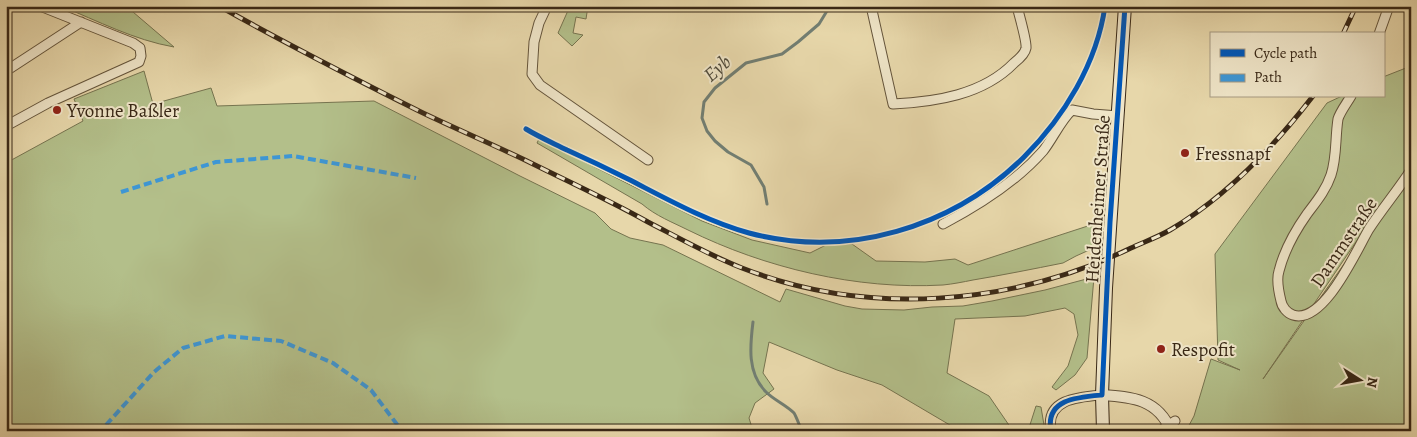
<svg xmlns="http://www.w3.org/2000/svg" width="1417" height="437" font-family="Alegreya,serif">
<rect width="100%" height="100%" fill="#e7d7aa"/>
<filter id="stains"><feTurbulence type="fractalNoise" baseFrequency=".004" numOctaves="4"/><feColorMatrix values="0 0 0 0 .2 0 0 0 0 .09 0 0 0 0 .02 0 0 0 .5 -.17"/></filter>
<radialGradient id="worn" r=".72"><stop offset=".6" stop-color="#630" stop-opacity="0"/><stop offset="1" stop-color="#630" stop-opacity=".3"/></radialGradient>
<path fill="#b3bf8a" stroke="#767450" d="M61 6H126L174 47C134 40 98 21 61 6Z
M570 6H588L586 19 576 17 573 33 583 35 572 46 558 33Z
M1411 66V165L1360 236 1263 379 1411 169V418L1404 431H1186L1194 416 1211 359 1240 370 1218 360 1215 254 1327 103 1342 96H1383V77Z
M144 71 153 104 211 88 217 106 374 101 520 176 595 213 611 229 630 238 663 245 780 302 786 289 845 306 862 309 904 310 932 307 963 306 992 301 1045 290 1094 277 1087 358 1075 375 1056 390 1052 387 1068 366 1078 335 1074 314 1065 308 1025 316 955 319 947 373 989 396 1013 431H960L882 385 837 370 769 342 763 373 774 389 755 403 749 418 753 431H6V163L83 121 74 99Z
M539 139 702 221 752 240 810 253 826 245 852 244 876 261 925 262 955 259 968 265 1097 223 1096 247 1076 256 1063 263C1033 269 1003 275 973 280 963 282 953 284 943 285 857 290 765 268 688 230 672 222 656 216 642 204L537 143Z
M1036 406 1041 407 1045 431H1028Z"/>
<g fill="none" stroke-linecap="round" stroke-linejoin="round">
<path stroke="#727e72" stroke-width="3" d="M767 204 764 187 751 165 728 152 715 141 707 131 702 118 704 102 715 88 746 63 782 54 798 42 819 24 830 6
M753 322C750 346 747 373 766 392 774 400 786 405 794 413 797 418 799 425 802 431"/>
<defs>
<path id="minor" d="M547 6 539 23 534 42 532 74 540 85 648 160
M871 6 893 104C935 102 983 95 1014 63 1019 59 1025 54 1026 48 1027 41 1019 15 1017 6
M1379 34 1389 6
M6 71 81 22
M1351 96C1347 103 1340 112 1338 119 1335 138 1337 157 1331 175 1326 190 1316 202 1307 214 1295 231 1284 251 1279 271 1276 280 1279 293 1281 301 1282 307 1287 313 1293 315 1324 325 1357 249 1369 229 1382 209 1398 190 1411 170
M6 126 48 103 139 62 141 56 140 48 133 43 40 6
M943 224C979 205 1016 182 1043 151 1053 138 1061 120 1072 110L1093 114 1118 116
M1051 431C1045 399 1078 397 1102 395
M1160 431 1175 421"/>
<path id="tertiary" d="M1102 395C1132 397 1158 399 1171 431
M1410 431 1411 430"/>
<path id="secondary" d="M1103 431 1102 395 1106 288 1125 6"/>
</defs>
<use href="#minor" stroke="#64543b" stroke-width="11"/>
<use href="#tertiary" stroke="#64543b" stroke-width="12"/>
<use href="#secondary" stroke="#392816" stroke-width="14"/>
<use href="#minor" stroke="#efe5c8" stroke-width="9"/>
<use href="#tertiary" stroke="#efe5c8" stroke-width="10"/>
<use href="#secondary" stroke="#efe5c8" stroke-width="12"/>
<defs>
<path id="rail" d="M219 6C285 43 353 78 421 112 456 129 492 144 527 161 567 181 609 200 648 222 679 238 709 255 742 268 867 317 1011 306 1131 248 1144 242 1158 237 1170 230 1227 196 1273 148 1313 96
M1343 34 1356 6"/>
</defs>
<use href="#rail" stroke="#392816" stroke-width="5"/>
<use href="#rail" stroke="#efe5c8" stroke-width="3" stroke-dasharray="9" stroke-linecap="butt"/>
<path stroke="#3e96d4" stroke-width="4" stroke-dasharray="8 4" stroke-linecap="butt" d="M121 192 216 162 293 156 416 178
M106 425 154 372 183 348 225 336 281 341 333 363 371 390 402 431"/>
<defs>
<path id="cycleway" d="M526 129C539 137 553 143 567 150 587 159 608 169 628 179 667 199 706 221 749 233 848 259 952 228 1024 157 1064 117 1097 63 1105 6
M1051 431C1045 399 1078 397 1102 395L1110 222 1125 6"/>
</defs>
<use href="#cycleway" stroke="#efe5c8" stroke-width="8"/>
<use href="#cycleway" stroke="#0057b8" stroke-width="5"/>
</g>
<g fill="#8f2418" stroke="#efe5c8" stroke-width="2">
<circle cx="57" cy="110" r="5"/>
<circle cx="1185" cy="153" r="5"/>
<circle cx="1161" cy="349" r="5"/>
</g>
<g text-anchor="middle" stroke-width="4" stroke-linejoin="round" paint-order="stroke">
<g font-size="19" fill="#392816" stroke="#efe5c8" text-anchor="start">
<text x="67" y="117">Yvonne Baßler</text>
<text x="1195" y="160">Fressnapf</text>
<text x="1171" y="356">Respofit</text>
</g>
<g font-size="19" fill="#392816" stroke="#efe5c8">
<text transform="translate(1097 199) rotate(-86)" y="7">Heidenheimer Straße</text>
<text transform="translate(1343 242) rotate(-56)" y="7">Dammstraße</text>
</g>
<g font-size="20" font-style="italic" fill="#514c3c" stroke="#efe5c8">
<text transform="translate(717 68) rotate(-41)" y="7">Eyb</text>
</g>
</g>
<rect width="1417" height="437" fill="none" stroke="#e7d7aa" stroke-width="25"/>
<rect x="8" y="8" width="1402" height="422" fill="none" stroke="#392816" stroke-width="2.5"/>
<rect x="12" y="12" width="1392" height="412" fill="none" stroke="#392816"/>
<rect x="1210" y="32" width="175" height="65" fill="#efe5c8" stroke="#a69981"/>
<rect x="1220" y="49" width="25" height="8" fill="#0057b8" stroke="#a69981"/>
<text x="1254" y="58" font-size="15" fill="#392816">Cycle path</text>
<rect x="1220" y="74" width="25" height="8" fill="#3e96d4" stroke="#a69981"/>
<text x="1254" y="82" font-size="15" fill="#392816">Path</text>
<g transform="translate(1360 380) rotate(101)" stroke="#efe5c8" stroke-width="4" paint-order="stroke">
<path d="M0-4L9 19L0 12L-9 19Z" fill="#392816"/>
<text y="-8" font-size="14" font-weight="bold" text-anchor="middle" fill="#392816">N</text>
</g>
<rect width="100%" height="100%" filter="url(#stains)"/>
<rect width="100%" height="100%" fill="url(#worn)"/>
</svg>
